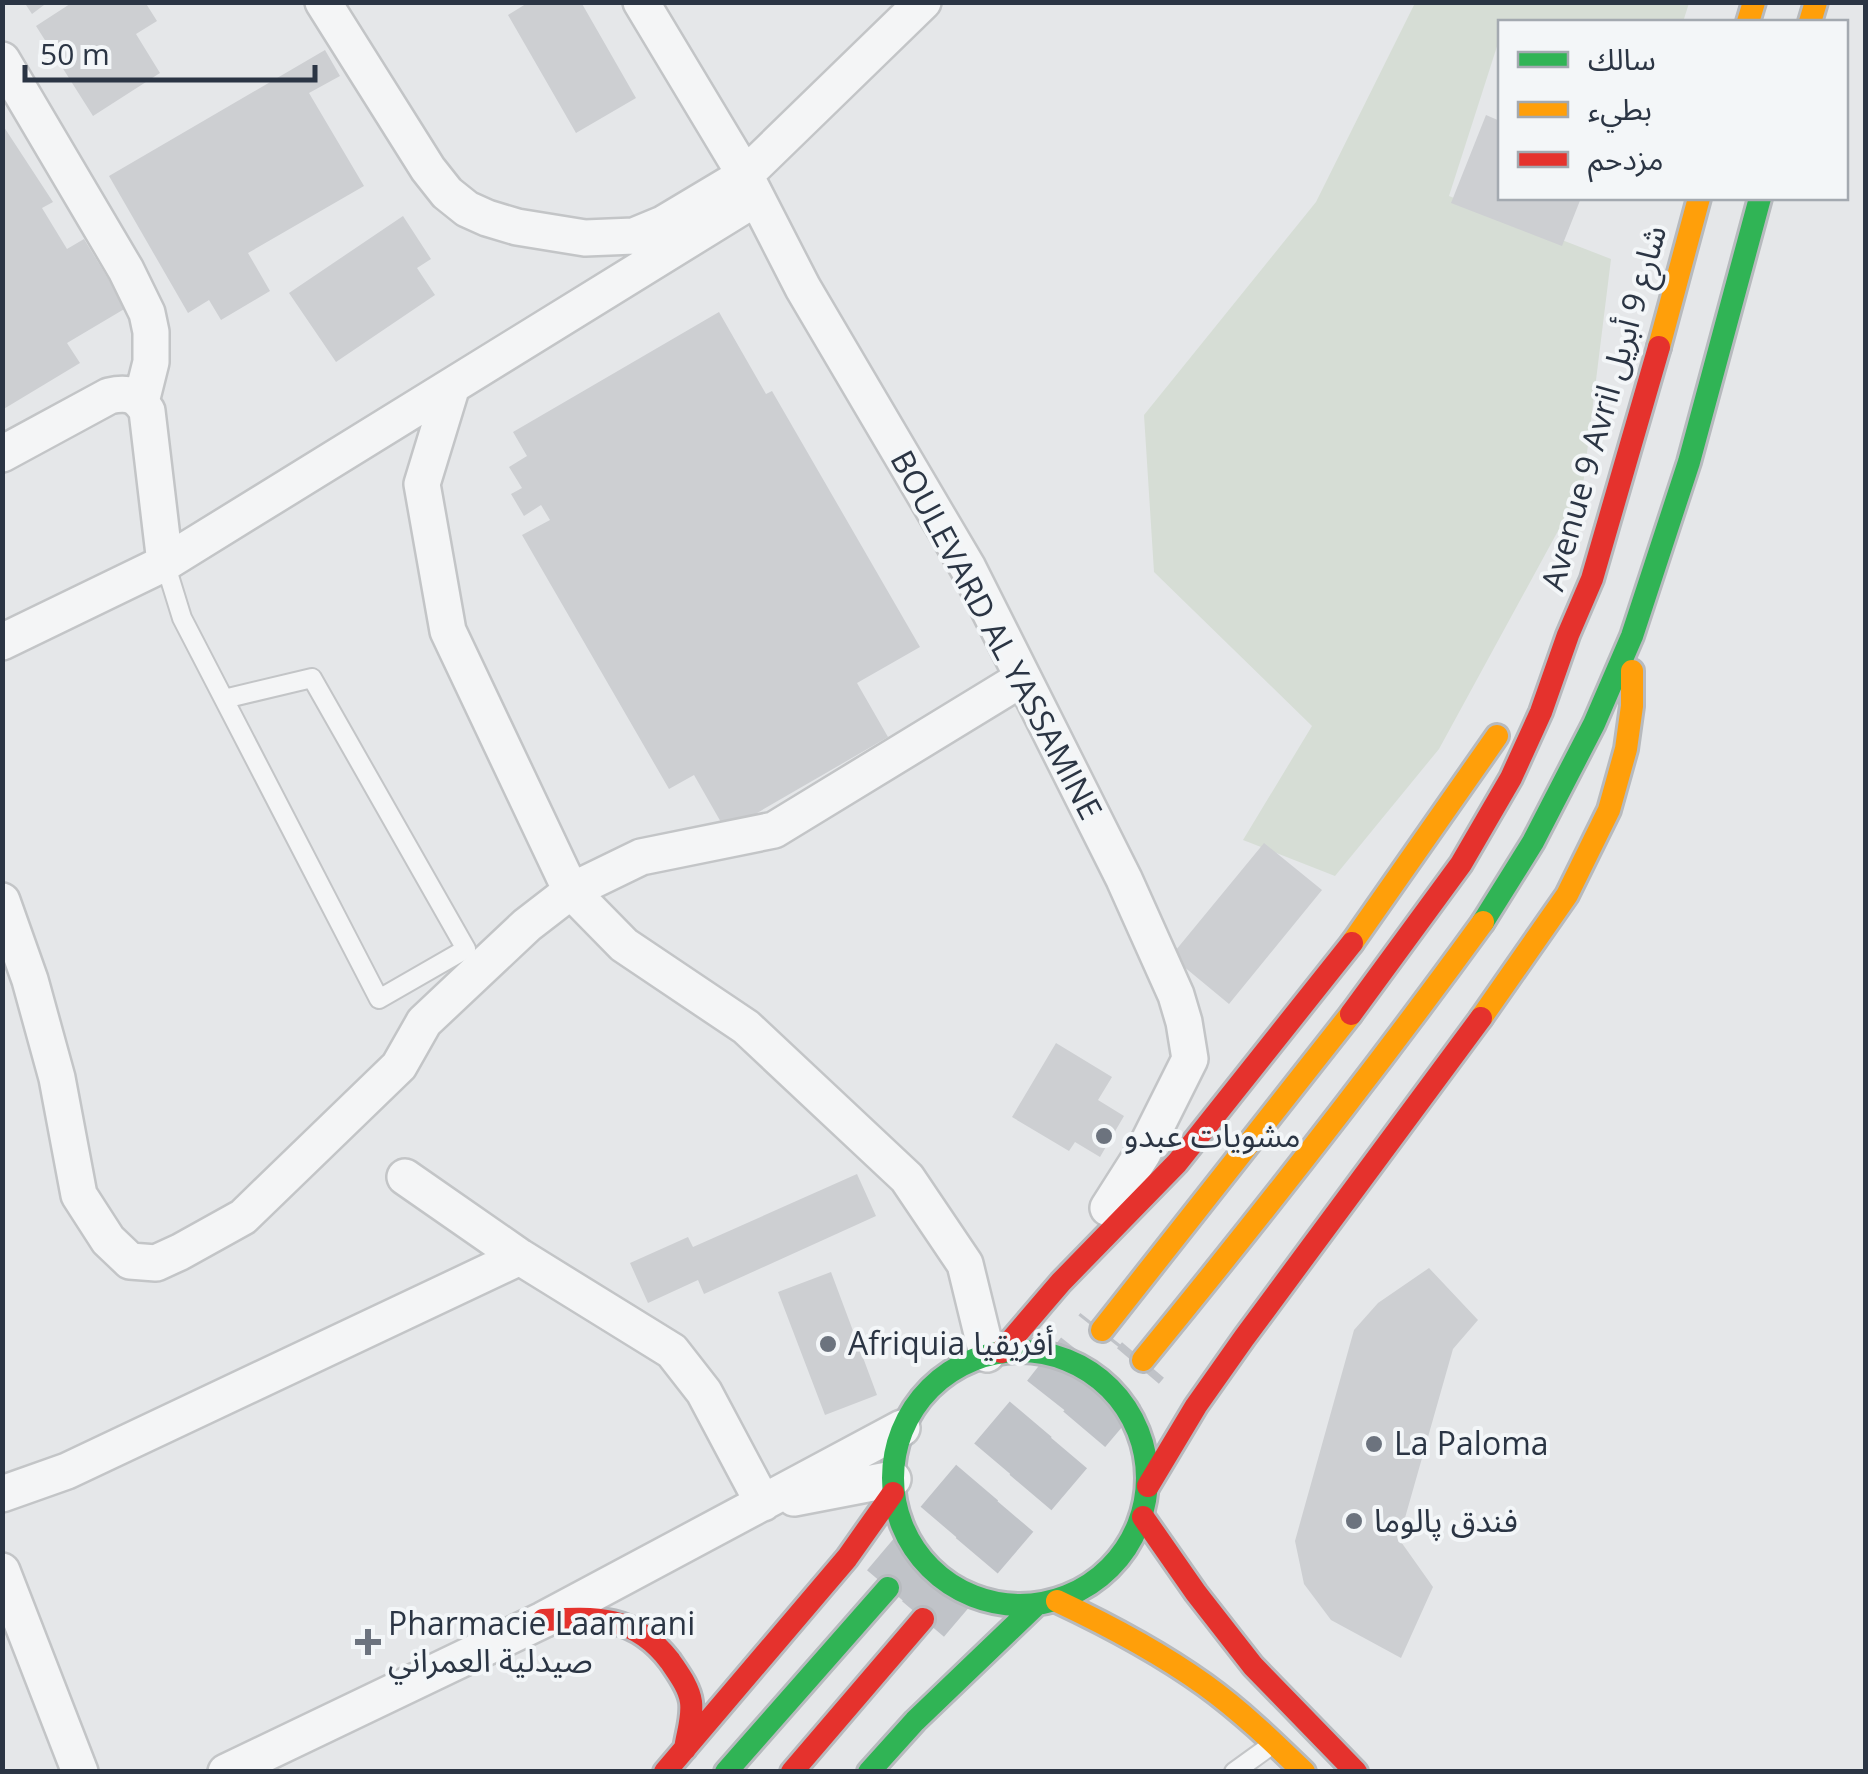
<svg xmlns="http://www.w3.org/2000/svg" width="1868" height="1774" font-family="'Open Sans','Noto Sans Arabic',sans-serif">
<rect width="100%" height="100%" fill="#e5e7e9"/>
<path fill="#d6ddd5" d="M1415 3H1689L1683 22H1500V37L1449 196 1611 259 1583 485 1439 749 1335 876 1243 840 1312 726 1154 572 1144 415 1316 202Z"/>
<path fill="#cdcfd2" d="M24 2H48L32 14Z
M73 2H145L157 21 136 34 160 73 93 116 36 26Z
M529 2H581L636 98 576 133 508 15Z
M325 50 340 76 309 93 364 186 248 253 270 291 221 320 209 300 188 313 109 176Z
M1486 115 1500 121V198H1581L1562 246 1451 203Z
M2 124 53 202 42 208 67 249 84 239 126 308 67 343 80 363 2 410Z
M403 216 431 259 417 268 435 295 336 362 289 293Z
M719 312 766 394 772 391 920 647 857 683 888 737 726 831 694 775 669 789 522 535 550 520 541 505 524 516 511 494 522 488 509 467 527 456 513 432Z
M1264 843 1322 890 1229 1004 1171 956Z
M1056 1043 1112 1077 1098 1100 1124 1116 1100 1157 1075 1142 1069 1151 1012 1117Z
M857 1174 876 1216 704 1294 698 1280 648 1303 630 1263 688 1237 693 1247Z
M1429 1268 1478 1320 1453 1349 1399 1539 1433 1587 1401 1658 1331 1620 1304 1584 1295 1541 1354 1330 1378 1303Z
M831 1272 877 1395 825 1415 778 1292Z"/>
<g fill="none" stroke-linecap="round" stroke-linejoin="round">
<path stroke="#c0c3c8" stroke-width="55" stroke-dasharray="55 28" stroke-linecap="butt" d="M888 1588 1047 1400 1102 1330
M923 1619 1143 1360"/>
<defs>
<path id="lane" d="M165 563 182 618 379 999 466 949 312 678 224 699
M1234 1772 1270 1746"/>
<path id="street" d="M323 2 428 169 447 193 467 209 487 218 517 227 585 238 634 236 663 224 745 175 923 2
M641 2 745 175 803 288 968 568 1124 879 1176 995 1184 1022 1190 1059 1143 1153 1108 1208
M2 60 126 270 147 313 151 332V362L141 402
M452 386 422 484 448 631 571 891 624 945 746 1027 907 1178 965 1264 987 1354
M2 454 109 396C127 392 137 394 147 411L165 563
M2 642 165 563 756 198
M2 901 30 980 57 1078 79 1195 108 1240 130 1261 156 1263 180 1252 243 1217 399 1066 424 1022 527 925 571 891 641 857 774 830 1023 678
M405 1177 520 1257 672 1351 704 1392 763 1503
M2 1494 67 1471 520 1257
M794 1498 893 1479
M2 1571 80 1772
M226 1772 543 1620 902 1428"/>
<path id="fast" d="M1483 922 1533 842 1594 724 1632 636 1689 462 1760 198
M893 1478a127 127 0 1 1 254 0a127 127 0 1 1-254 0Z
M726 1772 888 1588
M869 1772 915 1721 1036 1605"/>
<path id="slow" d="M1748 22 1754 2
M1810 22 1816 2
M1659 347 1699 198
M1352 943 1497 736
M1481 1018 1567 895 1609 810 1626 749 1632 706V671
M1102 1330 1351 1014
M1143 1360C1260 1217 1374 1072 1483 922
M1057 1601C1108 1625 1159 1652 1205 1685 1241 1711 1272 1741 1304 1772"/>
<path id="jam" d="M1351 1014 1461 864 1511 778 1541 712 1568 635 1592 579 1659 347
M1001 1352 1061 1282 1177 1163 1352 943
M1148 1486 1196 1406 1244 1338 1481 1018
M1143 1517 1196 1593 1253 1666 1356 1772
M543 1620C596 1617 635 1615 670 1661 678 1673 689 1687 691 1702 693 1718 687 1734 685 1749
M665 1772 847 1558 893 1493
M792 1772 923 1619"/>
</defs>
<use href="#lane" stroke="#c3c5c7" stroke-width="22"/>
<use href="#street" stroke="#c3c5c7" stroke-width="40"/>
<use href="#fast" stroke="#b7babe" stroke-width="28"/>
<use href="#slow" stroke="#b7babe" stroke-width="28"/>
<use href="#jam" stroke="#b7babe" stroke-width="28"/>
<use href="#lane" stroke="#f4f5f6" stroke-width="18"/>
<use href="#street" stroke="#f4f5f6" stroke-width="35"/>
<use href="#fast" stroke="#30b455" stroke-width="22"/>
<use href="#slow" stroke="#ff9f0a" stroke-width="22"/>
<use href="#jam" stroke="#e5322d" stroke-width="22"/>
</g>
<g fill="#6c737e" stroke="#f3f6f8" stroke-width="4">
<circle cx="1104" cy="1136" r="10"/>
<circle cx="828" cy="1344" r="10"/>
<circle cx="1374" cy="1444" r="10"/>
<circle cx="1354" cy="1521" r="10"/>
<path d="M363 1627h10v10h10v10h-10v10h-10v-10h-10v-10h10z"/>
</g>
<g text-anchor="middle" stroke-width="8" stroke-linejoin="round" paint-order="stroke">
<g font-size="32" fill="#2b3544" stroke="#f3f6f8">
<text transform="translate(1604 408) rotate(-74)" y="11">Avenue 9 Avril شارع 9 أبريل</text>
<text transform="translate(996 635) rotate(62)" y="11">BOULEVARD AL YASSAMINE</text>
</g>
<g font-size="32" fill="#2b3544" stroke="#f3f6f8" text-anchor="start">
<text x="1124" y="1147">مشويات عبدو</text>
<text x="848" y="1355">Afriquia أفريقيا</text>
<text x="1394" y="1455">La Paloma</text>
<text x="1374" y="1532">فندق پالوما</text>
<text x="388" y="1635">Pharmacie Laamrani<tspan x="388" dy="37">صيدلية العمراني</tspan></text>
</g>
</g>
<rect width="1868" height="1774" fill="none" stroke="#2b3544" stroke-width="10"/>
<rect x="1498" y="20" width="350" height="180" fill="#f3f6f8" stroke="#a3a9b0" stroke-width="2.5"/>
<rect x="1518" y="52" width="50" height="15" fill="#30b455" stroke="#a3a9b0" stroke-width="2.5"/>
<text x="1588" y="70" font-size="30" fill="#2b3544">سالك</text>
<rect x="1518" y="102" width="50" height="15" fill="#ff9f0a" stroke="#a3a9b0" stroke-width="2.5"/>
<text x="1588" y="120" font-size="30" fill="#2b3544">بطيء</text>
<rect x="1518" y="152" width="50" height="15" fill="#e5322d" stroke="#a3a9b0" stroke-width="2.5"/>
<text x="1588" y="170" font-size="30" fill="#2b3544">مزدحم</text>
<path d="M25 65v15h290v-15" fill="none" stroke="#2b3544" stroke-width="5"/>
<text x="40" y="65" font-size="30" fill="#2b3544" stroke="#f3f6f8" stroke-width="8" paint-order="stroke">50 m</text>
</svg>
